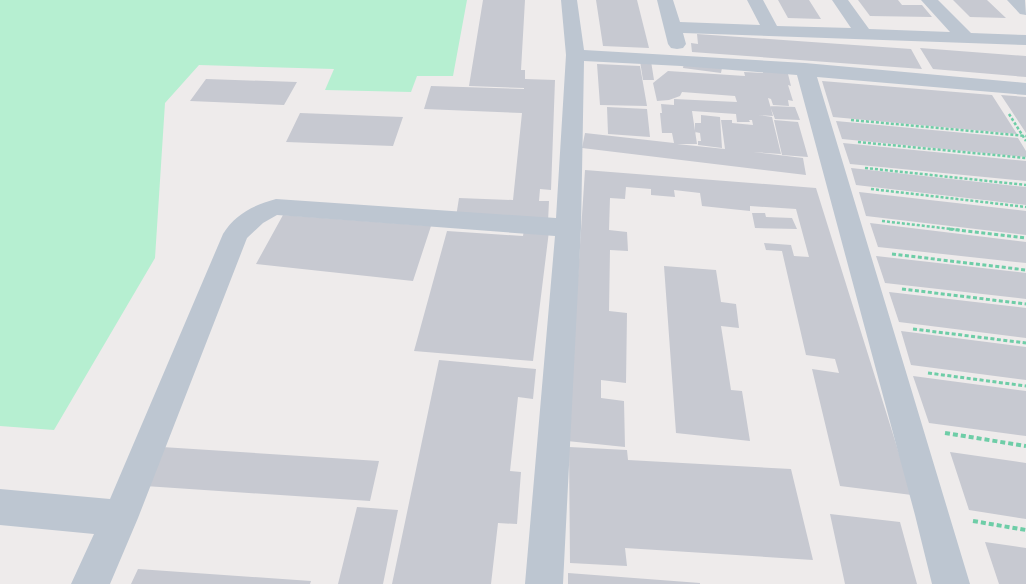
<svg xmlns="http://www.w3.org/2000/svg" width="1026" height="584" font-family="'IBM Plex Sans',sans-serif">
<rect width="100%" height="100%" fill="#eeebeb"/>
<path fill="#b6efd1" d="M0 0H467L453 76H417L411 92 325 90 334 69 199 65 165 103 155 258 54 430 0 426Z"/>
<path fill="#c7c9d1" fill-rule="evenodd" d="M483 0H525L521 70H525V79L555 80 551 190 540 189 539 201H549L548 222 456 217 459 198 513 200 522 113 424 109 431 86 524 89V88L469 86Z
M596 0H637L649 48 603 46Z
M778 0H809L821 19 788 18Z
M858 0H898L902 5H922L932 17 870 16Z
M953 0H987L1006 18 970 17Z
M697 34 911 49 922 69 692 52 691 43 698 44Z
M920 48 1026 56V77L933 69Z
M640 61H651L654 80H643Z
M684 63 722 68 721 73 683 68Z
M597 64 640 66 647 106 600 105Z
M763 70 788 74 791 86 788 85 793 101 788 100 789 106 773 105 771 99 768 98 773 116 758 115 772 117 781 154 753 152 803 158 806 175 582 148 585 133 674 143 672 133H662L660 113H662L661 104 674 105V99L737 102 735 96 682 92 680 96 669 100 657 101 653 83 668 71 745 76 744 72 763 73ZM692 111 736 114 737 122H750L749 120H752L753 125 732 123V120H721L725 149 677 144H697Z
M206 79 297 82 284 105 190 101Z
M822 81 992 95 1017 134 833 117Z
M1001 95 1026 97V133Z
M770 106 795 107 800 120 775 119Z
M607 107 647 109 650 137 608 134Z
M300 113 403 117 393 146 286 142Z
M701 115 720 117 722 148 698 145V141H701L700 133 695 132V123H701Z
M774 120 798 122 808 157 782 155Z
M836 121 1018 138 1026 151V157L842 139Z
M843 143 1026 161V181L850 164Z
M851 168 1026 187V205L856 185Z
M585 170 816 188 912 495 840 486 812 369 839 373 835 359 806 355 782 251 766 250 764 243 791 245 794 256 809 257 796 209 750 206V211L702 206 700 193 674 190 675 197 651 195V189L626 187 625 199 610 198 609 230 627 232 628 251 610 250 609 311 627 313 626 383 601 380V398L624 401 625 447 567 441Z
M859 192 1026 211V235L866 216Z
M752 213H765L766 217 792 218 797 229 755 228Z
M283 215 431 226 413 281 256 264Z
M870 223 1026 242V263L878 247Z
M524 230 549 231 533 361 414 351 447 231 523 236Z
M876 256 1026 273V299L885 283Z
M664 266 716 270 721 302 736 304 739 328 721 326 731 390 742 391 750 441 676 433Z
M889 292 1026 308V338L899 322Z
M901 331 1026 347V380L911 365Z
M439 360 536 369 533 399 518 397 510 471 521 472 517 524 498 523 491 584H392Z
M913 376 1026 391V436L929 423Z
M162 447 379 461 370 501 145 486Z
M569 447 627 450 628 460 791 469 813 560 625 548 627 566 570 563Z
M950 452 1026 463V519L969 510Z
M357 507 398 510 383 584H338Z
M830 514 900 522 917 584H845Z
M985 542 1026 548V584H999Z
M138 569 311 581 310 584H131Z
M568 573 700 583V584H568Z"/>
<g fill="none" stroke-linecap="round" stroke-linejoin="round">
<path stroke="#6ecda7" stroke-width="2.5" stroke-dasharray="3 2" stroke-linecap="butt" d="M1009 114 1026 141
M851 120 1026 136
M858 142 1026 158
M865 168 1026 185
M871 189 1026 207
M882 221 960 230"/>
<path stroke="#6ecda7" stroke-width="3" stroke-dasharray="4 2.5" stroke-linecap="butt" d="M949 229 1026 238
M892 254 1026 270
M902 289 1026 304
M913 329 1026 343
M928 373 1026 386"/>
<path stroke="#6ecda7" stroke-width="4" stroke-dasharray="5 3" stroke-linecap="butt" d="M945 433 1026 446
M973 521 1026 530"/>
<path fill="#bdc6d1" fill-rule="evenodd" d="M561 0H577L584 50 805 63 1026 83V95L817 77 970 584H932L915 515 797 75 681 66 584 61 581 228 563 584H525L555 236 277 215 263 223 247 238 138 518 110 584H71L94 534 0 525V489L110 499 223 234C235 214 254 205 276 199L556 218 566 55Z
M657 0H673L680 22 760 25 747 0H763L777 26 851 28 832 0H848L869 29 950 32 921 0H938L971 33 1026 35V45L683 33 686 44 683 48 677 49 671 48 668 44Z
M1007 0H1025L1026 15 1020 14Z"/>
</g>
</svg>
